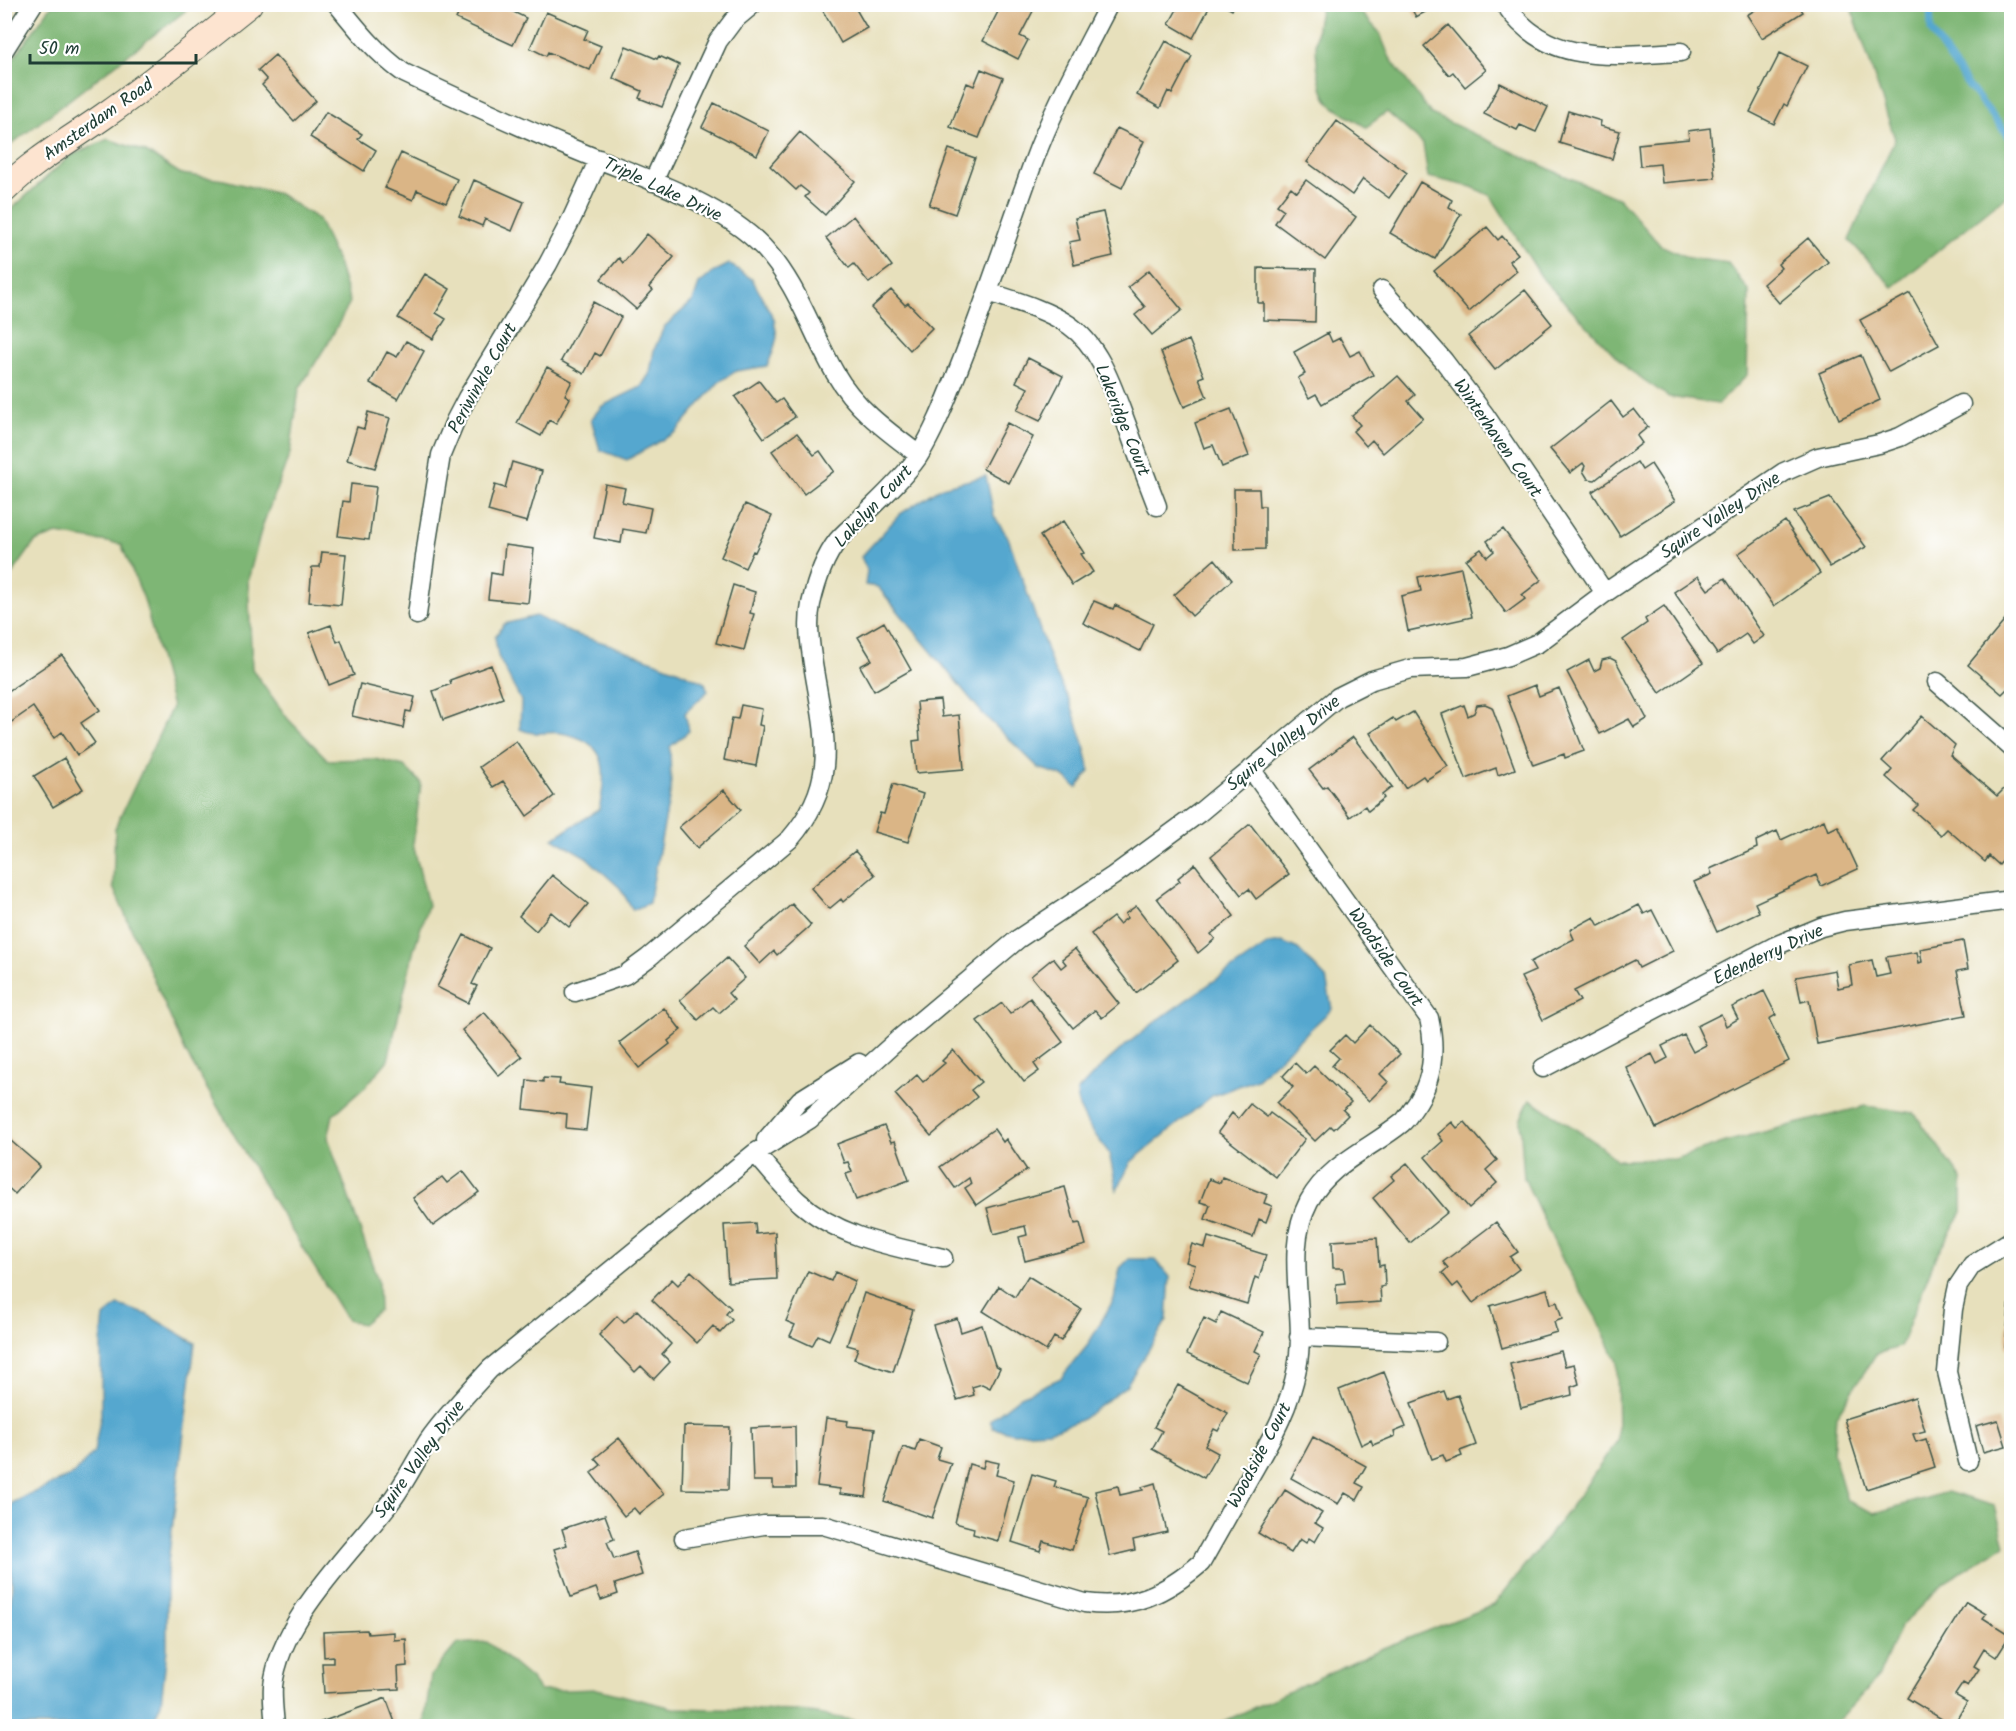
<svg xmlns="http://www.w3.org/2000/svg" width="2016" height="1731" font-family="Kalam,sans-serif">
<rect width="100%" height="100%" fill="#fff"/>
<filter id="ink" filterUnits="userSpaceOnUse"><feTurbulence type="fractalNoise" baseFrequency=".0167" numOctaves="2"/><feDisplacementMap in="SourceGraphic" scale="12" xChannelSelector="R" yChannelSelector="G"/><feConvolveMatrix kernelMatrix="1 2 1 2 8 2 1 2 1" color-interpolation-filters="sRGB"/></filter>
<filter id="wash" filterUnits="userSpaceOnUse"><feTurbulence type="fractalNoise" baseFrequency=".008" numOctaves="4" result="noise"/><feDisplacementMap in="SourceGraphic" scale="24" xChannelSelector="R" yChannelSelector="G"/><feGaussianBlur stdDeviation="1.35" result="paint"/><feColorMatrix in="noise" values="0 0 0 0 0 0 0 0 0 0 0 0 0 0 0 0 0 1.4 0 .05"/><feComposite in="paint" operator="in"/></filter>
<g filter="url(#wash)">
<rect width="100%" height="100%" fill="#e7e0bc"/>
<path fill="#7eb674" stroke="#4e7a54" stroke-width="1.5" d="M52 5H193L5 149V70Z
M1322 5H1354L1379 32 1390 58 1431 114 1558 173 1620 199 1660 245 1689 258 1728 263 1749 291 1747 375 1718 404 1669 397 1628 369 1542 278 1491 196 1472 187 1428 177 1423 144 1387 112 1366 127C1357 121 1333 109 1328 101 1314 78 1313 29 1322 5Z
M1849 5H2011V192L1893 287 1849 240 1895 139 1853 12Z
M108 139 146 152 181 174 224 180 279 194 318 219 338 263 350 302 331 338 299 389 290 453 262 527 248 580 252 669 288 719 328 760 375 759 404 766 421 783 413 844 428 905 414 949 388 1060 366 1086 333 1115 328 1138 378 1281 379 1310 362 1324 347 1320 263 1184 186 1053 113 887 115 828 172 707 144 599 121 544 57 534 35 542 5 584V215L70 156Z
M1530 1099 1595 1142 1617 1160 1675 1159 1729 1141 1866 1106 1914 1113 1962 1179V1212L1935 1258 1900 1347 1876 1354 1836 1416 1833 1453 1847 1501 1875 1513 1947 1492 1995 1506 2005 1545 1945 1582 1900 1627 1879 1676 1833 1726H1214L1383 1648 1494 1605 1568 1511 1618 1440 1617 1362 1596 1317 1565 1265 1524 1178 1520 1120Z
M487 1642 531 1679 540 1691 597 1689 673 1708 799 1711 887 1726H424L431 1675 457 1644Z"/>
<path fill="#54a7cf" stroke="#3a7282" stroke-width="1.5" d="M729 264 752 279 774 319 777 337 773 352 767 366 736 371 719 382 676 432 627 460 600 450 591 419 602 406 641 387 650 373 654 350 664 327 693 301 699 284 714 272Z
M986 476 994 516 1008 537 1053 668 1070 702 1084 744 1090 771 1077 788 1063 776 1039 768 983 714 878 587 865 585 867 570 861 557 900 514 942 487Z
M536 616 571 633 611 645 677 670 705 683 708 691 685 713 689 731 670 747 671 789 649 903 633 910 620 888 586 857 553 838 599 810C607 770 609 741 561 733 544 731 537 737 520 729L521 701 498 656 495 637 504 624Z
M1282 942 1298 949 1326 978 1332 1009 1257 1079 1212 1096 1131 1162 1117 1190 1109 1153 1088 1125 1079 1107 1077 1092C1131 1031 1203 990 1268 944Z
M1129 1259H1155L1170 1277 1167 1320 1126 1386 1081 1420 1049 1431 1014 1433 993 1428 990 1420 1021 1396 1061 1378 1087 1346 1114 1299 1120 1268Z
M118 1305 146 1314 195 1343 167 1571V1649L161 1703 151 1726H5L4 1622C19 1592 8 1562 8 1530 8 1521 11 1512 12 1503L74 1474 94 1452 101 1414V1343L104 1317Z"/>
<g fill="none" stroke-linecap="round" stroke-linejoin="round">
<path stroke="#54a7cf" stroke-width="7" d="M1930 4 1931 31 1967 84 2012 140"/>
</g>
<g id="blocks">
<path fill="#dab586" d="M463 4H497L526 18 513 45 456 19Z
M819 4H853L867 28 841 43Z
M1002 4H1020L1033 11 1020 36 1028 40 1018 59 983 41Z
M1180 4H1211L1193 38 1169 24Z
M1221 4H1235L1232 10Z
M1409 4H1440L1416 17Z
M1761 4H1798L1803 12 1762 38 1747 15 1761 6Z
M546 12 588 30 584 39 601 46 590 70 548 52 546 56 530 48Z
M1448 25 1486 70 1465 87 1453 72 1449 75 1424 46Z
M1166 41 1192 56 1172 94 1168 91 1160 108 1137 95Z
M626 46 657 59 659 56 679 65 662 107 639 98 642 91 613 78Z
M1780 53 1807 66 1787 106 1784 104 1774 124 1750 112Z
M275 55 316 101 294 121 262 85 267 80 258 70Z
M981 69 1003 78 979 138 950 127 967 83 974 86Z
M1500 83 1548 107 1536 132 1520 125 1517 130 1484 114Z
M714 103 769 131 757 155 702 127Z
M1568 111 1601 121 1600 126 1620 131 1612 159 1559 143Z
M326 112 362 134 358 139 376 150 364 171 310 137Z
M1337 121 1407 173 1389 198 1363 179 1352 195 1307 162Z
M1117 128 1144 141 1122 188 1094 174Z
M1710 128 1715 178 1662 183 1660 164 1640 166 1638 144 1689 139 1688 131Z
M800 132 855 181 825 215 805 197 809 193 800 186 796 190 770 166Z
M949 149 975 158 955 214 929 205Z
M401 153 457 179 446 203 417 190 413 200 385 188Z
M474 180 524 202 512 231 485 219 482 226 459 216Z
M1306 180 1356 217 1325 260 1275 223 1284 210 1277 205 1291 187 1297 192Z
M1420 182 1452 200 1449 207 1461 214 1435 259 1390 233Z
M1103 212 1113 256 1074 265 1069 242 1080 240 1075 218Z
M853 216 892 266 869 283 854 264 849 268 826 238Z
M1487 227 1498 240 1502 236 1518 254 1509 261 1517 271 1469 312 1434 271Z
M647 234 674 257 649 287 653 290 636 309 601 279 619 258 623 263Z
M1808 238 1828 262 1779 303 1763 284 1781 268 1778 264Z
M1258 268 1316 269 1315 322 1264 320V303H1258Z
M1149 270 1182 310 1152 335 1135 315 1145 307 1128 287Z
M425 274 450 289 436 313 446 319 433 339 398 318Z
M891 290 905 305 908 303 932 328 910 350 871 308Z
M1525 290 1552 324 1495 370 1468 336Z
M1910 293 1939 345 1889 372 1860 320Z
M593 302 621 317 600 356 595 353 584 374 561 361Z
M1328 333 1332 342 1340 338 1350 356 1360 351 1373 375 1322 404 1316 394 1309 398 1298 378 1305 374 1294 352Z
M1189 340 1204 376 1199 378 1207 397 1184 407 1161 352Z
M406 341 424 351 398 399 370 383 387 352 397 357Z
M1861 355 1880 400 1839 419 1819 373Z
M1028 358 1063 376 1040 421 1017 410 1028 388 1016 382Z
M547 367 572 381 565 395 570 398 556 424 549 420 541 436 517 423Z
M1398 376 1415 395 1408 401 1423 418 1383 453 1372 440 1366 446 1353 431 1360 425 1352 416Z
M759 381 776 403 782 399 795 417 764 438 735 397Z
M1611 401 1623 417 1634 409 1648 427 1637 436 1642 443 1595 480 1588 479 1583 471 1585 466 1583 463 1570 473 1550 449Z
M1231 409 1249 456 1222 467 1213 445 1204 448 1195 423Z
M368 412 390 418 375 468 347 460 357 427 364 429Z
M1007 423 1033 437 1009 483 983 469Z
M797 433 814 455 820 451 834 471 804 494 772 451Z
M512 462 542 471 527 522 488 511 495 485 505 488Z
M1637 462 1642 470 1651 464 1675 501 1620 536 1592 492Z
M351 484 376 487 369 540 338 536 343 501 349 502Z
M605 484 625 488 622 502 651 508 646 533 623 529 621 543 594 538Z
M1234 489H1259L1260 506H1265V549L1235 550Z
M1830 498 1866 547 1830 567 1794 512Z
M745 504 772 516 755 552 753 551 745 568 721 557Z
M1063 521 1084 553 1081 554 1093 572 1072 585 1040 536Z
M1785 521 1820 573 1774 606 1738 554Z
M1503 529 1541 580 1522 595 1525 599 1506 613 1466 560 1481 549 1487 557 1494 551 1487 541Z
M505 545 534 549 528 603 488 599 491 573 502 575Z
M322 552 346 554 341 605 309 602 312 567H320Z
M1215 559 1232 580 1192 616 1174 595Z
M1461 568 1472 617 1408 631 1401 596 1421 591 1418 577Z
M1698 576 1708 590 1725 578 1764 636 1753 644 1746 634 1717 654 1674 592Z
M733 585 755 592 750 613 754 614 744 650 716 643Z
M1094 601 1113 609 1115 605 1153 624 1140 651 1083 623Z
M1664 606 1703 663 1660 693 1623 640 1647 623 1645 619Z
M2007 618 2012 621V689L2009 687 2002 694 1968 665Z
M884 622 911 670 874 691 860 666 872 660 858 637Z
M331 625 337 642 341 640 354 675 329 685 309 633Z
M62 655 100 710 81 723 95 743 77 755 62 732 54 738 33 707 10 723 4 716V694Z
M1610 658 1616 661 1647 719 1634 727 1629 719 1600 734 1567 672 1589 660 1594 671 1600 668 1602 660Z
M491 665 503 698 443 720 433 691 451 684 450 680Z
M360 684 415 697 411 712 406 711 403 728 352 716Z
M1535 685 1539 696 1559 688 1584 751 1565 758 1564 754 1533 765 1507 696Z
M940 700 942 717 959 715 964 769 916 773 913 741 920 740 917 702Z
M1485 704 1492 707 1515 769 1498 775 1496 768 1466 779 1442 714 1464 705 1468 716 1474 713 1477 705Z
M741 705 762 709 759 725 763 726 756 766 724 760 732 718 738 719Z
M1413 712 1448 766 1426 780 1423 776 1405 788 1370 733 1393 718 1396 722Z
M1922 716 1955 745 1950 755 1997 796 2006 787 2012 791V850L1999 865 1989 856 1985 862 1947 829 1941 835 1913 810 1918 805 1886 777 1892 770 1882 761Z
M1353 737 1392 787 1382 795 1384 798 1368 811 1365 806 1350 817 1327 786 1323 788 1309 770Z
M516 741 554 796 527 816 503 781 493 787 479 767Z
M64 758 83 789 53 807 34 776Z
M893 784 923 794 908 842 874 832 880 813 884 814Z
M724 790 741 810 697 848 679 827Z
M1824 820 1828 831 1838 826 1858 869 1821 886 1816 875 1755 903 1759 912 1717 932 1694 882 1712 874 1710 869 1757 848 1756 841 1777 831 1781 840Z
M1250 824 1289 874 1256 899 1249 889 1241 895 1211 856Z
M855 851 875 875 843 902 841 899 829 909 811 888Z
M1195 864 1234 916 1211 934 1215 939 1198 953 1157 898 1180 881 1178 878Z
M552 875 588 904 569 927 551 912 536 931 519 916Z
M792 904 811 925 777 955 774 951 760 964 744 946Z
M1639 905 1644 914 1652 910 1673 951 1639 968 1635 960 1574 991 1580 1001 1543 1020 1521 977 1535 971 1530 962 1574 939 1570 930 1594 917 1599 926Z
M1136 906 1178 960 1136 993 1091 934 1113 917 1119 924 1127 918 1125 914Z
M464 935 490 948 472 984 477 986 468 1003 437 987Z
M1963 941 1968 969 1957 971 1966 1015 1817 1044 1809 1000 1801 1002 1796 977 1835 970 1838 988 1852 985 1849 965 1872 960 1876 977 1890 974 1886 957 1917 952 1919 963 1922 962 1920 949Z
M1075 949 1119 1004 1102 1018 1095 1010 1073 1028 1031 976 1053 958 1061 968 1066 964 1062 959Z
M727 958 745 978 728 993 734 1000 719 1013 713 1007 698 1020 680 1000Z
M1764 991 1776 1015 1769 1019 1789 1061 1656 1128 1626 1067 1652 1054 1657 1064 1668 1058 1662 1046 1684 1035 1693 1052 1706 1045 1697 1026 1721 1014 1726 1026 1738 1019 1732 1007Z
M1030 998 1063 1042 1034 1064 1039 1071 1024 1082 977 1021 1002 1003 1010 1014Z
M664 1008 681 1030 668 1041 670 1044 639 1068 619 1043Z
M484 1012 522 1057 499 1076 462 1030Z
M1370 1025 1400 1054 1380 1074 1388 1082 1369 1101 1332 1066 1339 1058 1330 1050 1345 1035 1353 1043Z
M953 1050 981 1082 971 1090 977 1097 931 1136 895 1094 917 1075 923 1082 945 1063 942 1061Z
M1295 1063 1306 1074 1314 1066 1351 1102 1343 1110 1348 1115 1334 1129 1331 1126 1315 1141 1277 1103 1293 1087 1283 1076Z
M543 1078 560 1079 559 1084 591 1088 586 1130 566 1128 567 1114 524 1109 527 1080 543 1082Z
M1250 1104 1267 1117 1270 1113 1305 1139 1276 1177 1218 1132 1232 1113 1238 1119Z
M1452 1122 1457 1128 1465 1122 1497 1160 1486 1170 1497 1183 1469 1208 1425 1157 1443 1141 1438 1134Z
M884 1126 891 1142 895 1141 909 1180 856 1200 846 1174 852 1172 848 1162 844 1163 837 1144Z
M994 1129 1003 1142 1006 1139 1027 1170 976 1205 965 1188 971 1184 969 1178 955 1188 940 1167Z
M4 1135 40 1166 15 1194 4 1184Z
M1407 1163 1448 1212 1410 1243 1373 1198 1394 1180 1391 1176Z
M463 1171 479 1192 433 1226 413 1198 442 1177 447 1183Z
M1222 1177 1267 1195 1264 1203 1272 1206 1266 1222 1259 1219 1253 1237 1205 1219 1210 1205 1200 1202 1209 1179 1220 1183Z
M1065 1187 1075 1224 1080 1223 1086 1245 1025 1261 1019 1237 1027 1235 1025 1226 994 1234 987 1208Z
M1496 1222 1518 1252 1510 1257 1519 1269 1473 1303 1458 1283 1453 1287 1442 1273 1448 1268 1443 1262Z
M755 1223 756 1234 775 1232 777 1279 728 1282 724 1225Z
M1208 1237 1266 1255 1259 1279 1255 1277 1247 1304 1189 1286 1195 1265 1186 1262 1192 1244 1205 1248Z
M1377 1238 1379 1266 1384 1265 1385 1286 1380 1287 1381 1302 1337 1305 1336 1284 1345 1283 1343 1268H1333L1332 1241Z
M691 1271 731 1308 726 1314 732 1320 720 1333 713 1326 697 1343 652 1300 672 1279 678 1285Z
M808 1271 831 1281 835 1272 855 1281 829 1340 818 1335 812 1346 790 1336 795 1325 786 1321Z
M1028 1276 1081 1309 1061 1341 1054 1337 1046 1351 983 1311 999 1286 1015 1297Z
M1547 1289 1551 1304 1557 1302 1562 1319 1554 1322 1557 1332 1502 1348 1490 1306Z
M864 1293 913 1310 893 1372 854 1359 858 1348 847 1345Z
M2010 1297H2012V1348H2005Z
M637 1310 671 1344 662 1354 670 1362 654 1379 641 1366 635 1372 599 1335 617 1316 624 1323Z
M1221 1312 1264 1332 1255 1351 1261 1354 1247 1382 1187 1354 1204 1318 1216 1324Z
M957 1318 961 1332 982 1325 995 1365 1000 1368 990 1388 982 1384 972 1387 974 1395 957 1400 933 1325Z
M1561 1351 1565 1366 1574 1364 1579 1384 1571 1387 1572 1395 1521 1408 1510 1364Z
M1384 1372 1406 1427 1394 1432 1395 1436 1373 1445 1371 1440 1361 1445 1339 1390Z
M1178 1385 1228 1413 1218 1431 1214 1429 1205 1446 1218 1453 1204 1478 1152 1449 1162 1431 1154 1427Z
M1444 1391 1447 1399 1458 1395 1476 1445 1460 1451 1462 1456 1446 1462 1443 1455 1432 1459 1411 1403Z
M1915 1397 1925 1431 1913 1434 1916 1442 1926 1439 1935 1467 1866 1489 1844 1419Z
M826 1418 848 1421 847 1426 875 1429 866 1497 840 1494V1489L817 1486Z
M1998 1420 2006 1446 1983 1452 1976 1426Z
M684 1426 730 1427 728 1490 682 1489Z
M795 1426 796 1488H773V1481H753L751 1428Z
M1313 1437 1366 1466 1356 1483 1364 1487 1357 1500 1345 1493 1338 1504 1291 1478Z
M619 1438 664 1494 639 1514 634 1508 624 1516 591 1473 601 1465 595 1458Z
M919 1439 941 1447 937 1459 951 1463 932 1518 884 1501 903 1447 915 1451Z
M985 1460 999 1463 996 1475 1014 1480 998 1541 973 1534 974 1528 955 1523 969 1464 983 1468Z
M1032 1474 1056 1481 1054 1487 1088 1497 1072 1550 1043 1541 1040 1551 1012 1542Z
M1155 1483 1167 1532 1133 1540 1135 1550 1110 1556 1095 1491 1118 1486 1120 1495 1143 1490 1142 1487Z
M1285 1490 1322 1513 1315 1523 1323 1528 1315 1542 1309 1538 1306 1543 1300 1539 1291 1553 1258 1533Z
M605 1515 614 1539 607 1542 614 1559 635 1552 642 1575 615 1584 618 1594 601 1600 596 1588 571 1597 554 1549 567 1545 562 1529Z
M1966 1602 1986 1614 1983 1618 2010 1635 1996 1657 1984 1649 1974 1666 1979 1669 1968 1686 1963 1683 1955 1695 1967 1702 1953 1726 1907 1698Z
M367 1630 368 1634 394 1632V1640L406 1639 407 1666 398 1667 399 1689 324 1693 322 1663H333V1656L324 1657 323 1632Z
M386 1698 396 1725 404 1722 406 1726H317L316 1724Z"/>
</g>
</g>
<g filter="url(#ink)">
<use href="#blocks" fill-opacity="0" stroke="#3d5548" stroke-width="1.5"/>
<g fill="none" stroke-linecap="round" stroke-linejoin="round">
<defs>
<path id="street" d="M337 4C358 30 377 54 404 73 457 98 511 123 566 146 628 173 715 198 763 247 797 283 811 331 835 373 855 408 887 431 919 455
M1505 4C1547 68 1617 55 1681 52
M4 50 33 4
M653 182 718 41 733 21 752 5
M1382 290 1444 361 1485 415 1605 593
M988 292C1015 301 1045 309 1069 325 1102 348 1114 392 1128 428 1137 454 1147 480 1157 506
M417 615 428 535 441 455 455 421 467 398 548 264 572 218 599 159
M1937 682 2012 748
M575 992 625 975 648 958 790 839C841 780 824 733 813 664 810 644 807 624 811 604 816 582 824 558 838 540 844 533 851 527 858 521 879 500 901 481 918 457 935 430 947 398 959 368 986 301 1008 232 1033 163 1053 108 1082 57 1109 4
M1543 1068 1775 946 1821 927 1845 921 2012 900
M766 1140 800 1100 859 1063
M755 1153C769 1169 783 1187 798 1201 839 1238 891 1246 943 1258
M1299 1337 1436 1342
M1968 1461 1947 1372 1953 1309 1958 1286 1972 1265 2012 1240
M684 1538 764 1525H823L1085 1603C1132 1610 1166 1593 1201 1563 1217 1534 1234 1505 1250 1476 1271 1439 1289 1410 1297 1368 1308 1314 1282 1252 1309 1201 1330 1163 1370 1149 1402 1123 1407 1119 1410 1113 1413 1109 1434 1081 1436 1050 1429 1018L1251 769
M275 1726C274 1713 272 1699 273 1686 280 1618 353 1552 392 1500 406 1481 416 1460 428 1441 446 1415 469 1392 490 1369L755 1153 810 1119 900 1038 1018 939 1113 876 1199 813 1338 697 1372 680 1410 669 1467 667 1508 656 1538 643 1605 593 1784 472 1818 457 1879 444 1900 437 1961 404"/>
<path id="secondary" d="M4 190C34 160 70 140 104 116 154 81 201 42 249 4"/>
</defs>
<use href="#street" stroke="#3d5548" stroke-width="21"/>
<use href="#secondary" stroke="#3d5548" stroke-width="28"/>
<use href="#street" stroke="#fff" stroke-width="18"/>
<use href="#secondary" stroke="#fde4d0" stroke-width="26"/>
</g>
</g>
<g text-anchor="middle" stroke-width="4.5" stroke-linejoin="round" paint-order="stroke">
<g font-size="18" fill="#1f3d34" stroke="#fff">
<text transform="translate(98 119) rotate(-35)" y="6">Amsterdam Road</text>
<text transform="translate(663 189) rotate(25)" y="6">Triple Lake Drive</text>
<text transform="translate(482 378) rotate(-61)" y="6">Periwinkle Court</text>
<text transform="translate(1123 420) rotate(68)" y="6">Lakeridge Court</text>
<text transform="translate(1498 438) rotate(55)" y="6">Winterhaven Court</text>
<text transform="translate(873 506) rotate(-47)" y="6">Lakelyn Court</text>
<text transform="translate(1720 515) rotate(-34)" y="6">Squire Valley Drive</text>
<text transform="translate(1283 743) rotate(-39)" y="6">Squire Valley Drive</text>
<text transform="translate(1768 954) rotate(-25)" y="6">Edenderry Drive</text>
<text transform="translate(1386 957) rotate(55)" y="6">Woodside Court</text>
<text transform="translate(1259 1455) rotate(-62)" y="6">Woodside Court</text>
<text transform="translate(419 1459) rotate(-54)" y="6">Squire Valley Drive</text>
</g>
</g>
<rect width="2016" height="1731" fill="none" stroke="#fff" stroke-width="24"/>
<path d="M30 54v9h166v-9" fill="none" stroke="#1f3d34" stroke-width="3"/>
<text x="39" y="54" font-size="18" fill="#1f3d34" stroke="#ffffff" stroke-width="4.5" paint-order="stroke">50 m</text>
</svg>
